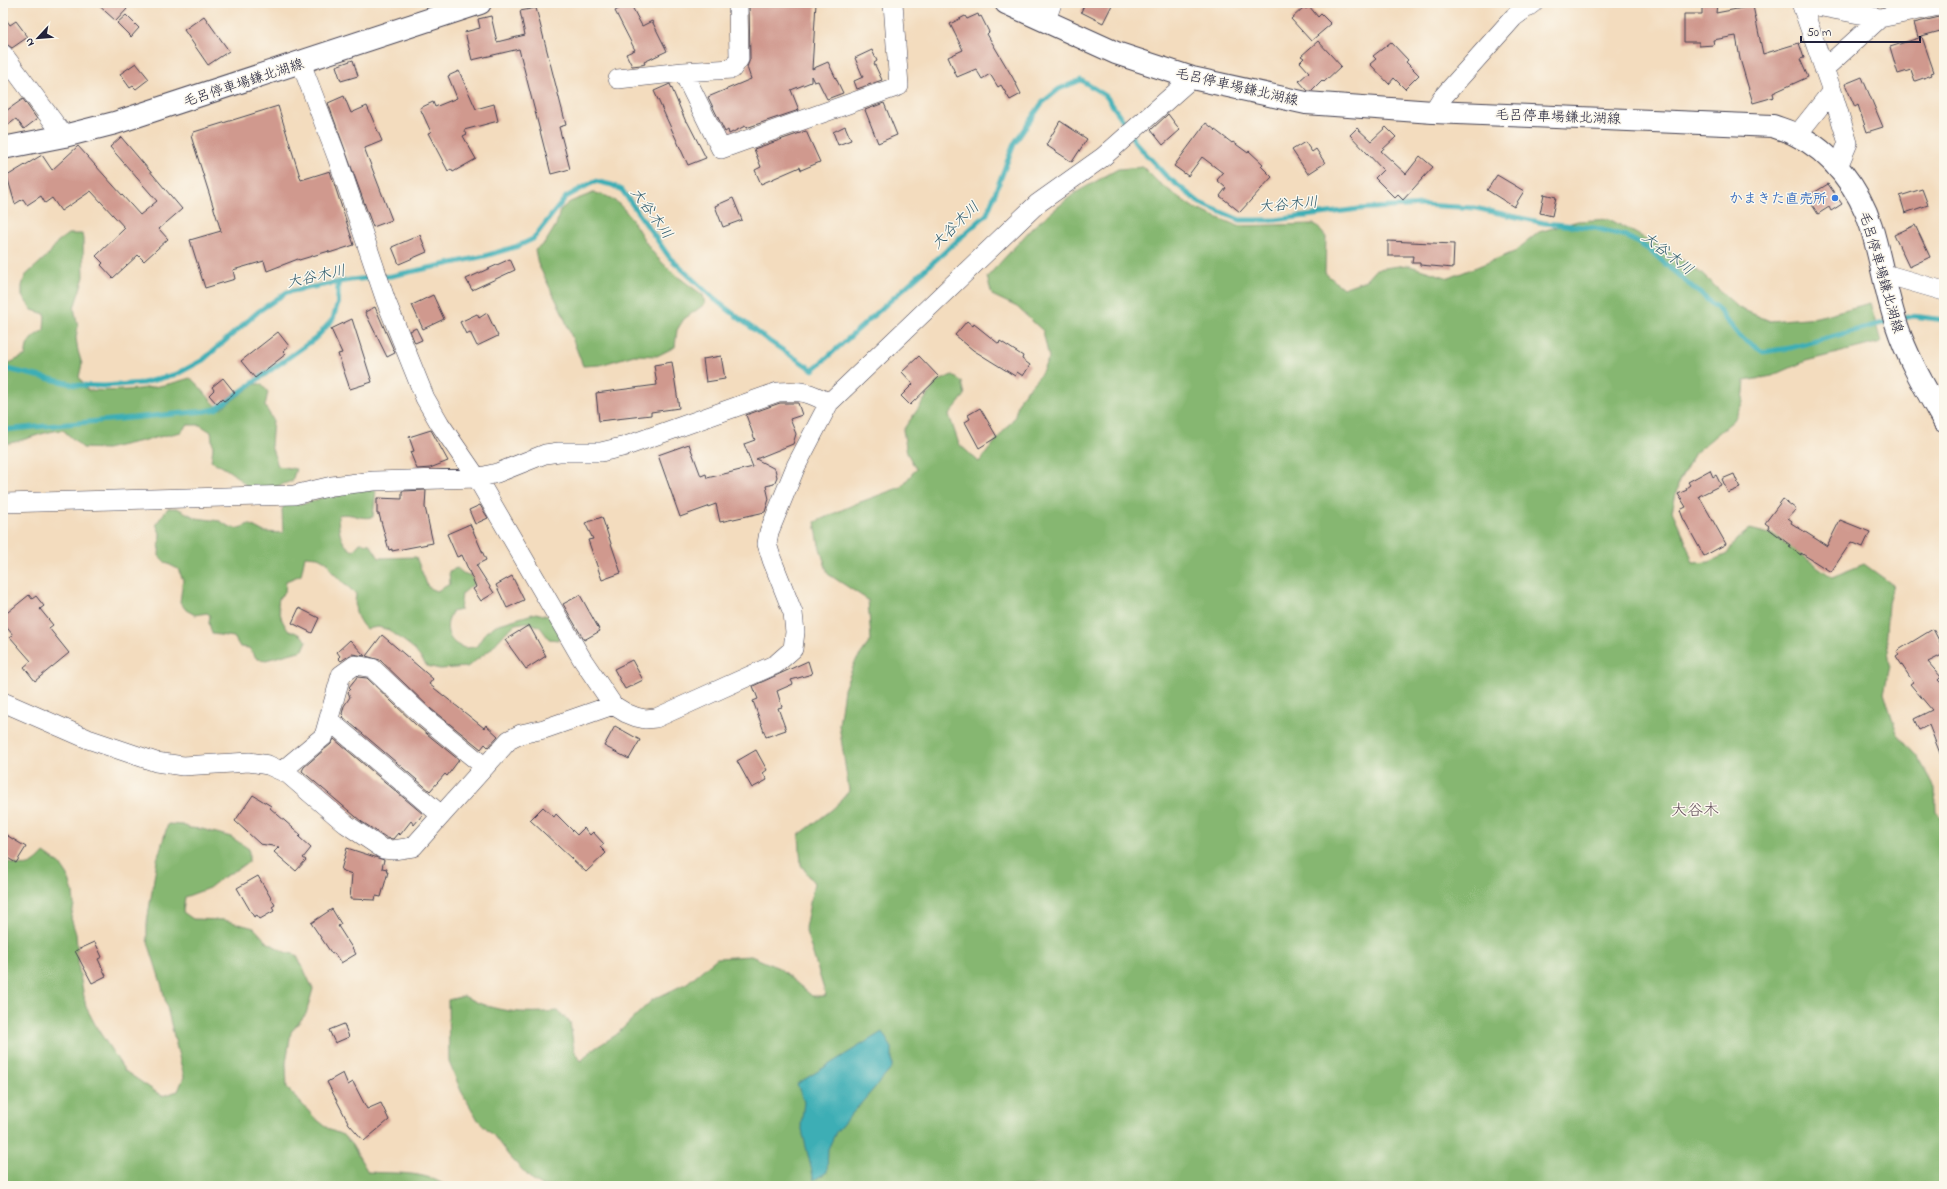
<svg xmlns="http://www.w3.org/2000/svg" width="1947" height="1189" font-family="'Indie Flower','Klee One',sans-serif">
<rect width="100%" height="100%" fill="#fbf7ec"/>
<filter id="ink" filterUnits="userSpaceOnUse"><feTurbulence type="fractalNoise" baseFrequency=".025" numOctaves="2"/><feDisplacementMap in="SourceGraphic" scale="8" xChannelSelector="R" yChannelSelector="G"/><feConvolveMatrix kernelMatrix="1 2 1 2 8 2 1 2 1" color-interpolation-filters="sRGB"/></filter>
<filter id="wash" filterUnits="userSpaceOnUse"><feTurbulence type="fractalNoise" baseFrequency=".012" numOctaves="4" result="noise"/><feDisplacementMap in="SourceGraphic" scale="16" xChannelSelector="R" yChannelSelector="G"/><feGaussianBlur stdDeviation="0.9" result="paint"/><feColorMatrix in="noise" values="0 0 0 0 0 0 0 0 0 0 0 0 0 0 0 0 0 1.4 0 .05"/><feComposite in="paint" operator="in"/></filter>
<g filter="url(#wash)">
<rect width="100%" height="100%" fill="#f3dcbe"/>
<path fill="#86b771" stroke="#546c56" d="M1143 167 1159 183 1194 208 1238 226 1315 224 1326 237 1325 273 1343 288 1366 280 1376 269 1407 265 1449 278 1514 252 1539 232 1578 221 1609 219 1665 249 1696 269 1739 308 1770 321 1817 317 1870 303 1881 342 1806 361 1772 376 1745 381 1743 402 1734 420 1695 453 1679 481 1672 511 1684 537 1693 563 1709 562 1727 554 1736 540 1750 529 1774 535 1832 577 1864 564 1893 585 1888 603 1886 633 1890 666 1884 693 1897 733 1918 757 1935 788 1936 812 1944 820V1186H541L533 1181 509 1156 494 1136 478 1120 461 1091 449 1062 448 1000 464 996C495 1013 524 1014 558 1011L570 1022 574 1050 581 1061 592 1050 616 1035 652 1000 687 983 717 958 751 956 779 968 812 996H826L805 928 814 883 801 865 799 835 834 808 849 791 839 725 844 689 855 662 871 640 868 600 828 574 819 545 815 522 855 504 901 487 916 469 907 453 903 430 937 382 952 375 962 382 965 395 949 415 959 444 979 462 1014 418 1020 398 1040 375 1049 358 1043 331 1017 307 992 295 987 277 1033 227 1075 193 1118 169Z
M593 193C628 196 635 232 656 256 669 271 686 283 703 295L705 304 684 319 677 330 675 347 657 356 634 355 600 365 583 366 562 312 538 264 535 250 545 243 556 225 560 210 570 202Z
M68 234H82L83 239 84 277 74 308 78 326 76 338 78 351 82 364 79 377 87 390C122 392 157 389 190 378 202 387 208 399 220 409L255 384H261L268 392 265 406 273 420 271 446 278 466 296 469 292 481 269 489H249C238 476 226 468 211 461L213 448 211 432 200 425H187L181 432 106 449 83 448 63 430C42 431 24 442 3 444V366L26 355C25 342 33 336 44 330L45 314 32 310 22 296V286L25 276 49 254 57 242Z
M351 490H376L373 517C358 520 354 512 338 515 339 530 339 543 353 551L360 543 370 544 379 558 416 557 428 587 437 591 450 584 449 571 457 568 463 573 475 577V583L462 594 460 610 452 612C444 625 446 641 462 647 466 649 472 647 476 647L486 632 496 625 536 613 548 616 561 634 558 640 549 639 540 627 528 622 516 624 506 632 490 650 467 667 440 669 427 666 412 647 389 630 378 627 366 629C355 618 354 608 356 594L333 573 327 562 318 557 305 556 301 575 286 581 285 592 279 598 278 605 282 620 287 629 301 635 307 641 303 650 266 660 257 659 249 648 240 647 234 637 212 634 209 623 210 615 207 613 195 615 186 610 180 602 183 580 178 569 166 563 159 556 160 533 156 524 168 508H177L196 518 220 521 228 526 237 529 249 524 264 532 283 533 282 509 287 502 300 504 308 503 326 496 335 497Z
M168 824 182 825 190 828 202 829 231 837 249 849V862L219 880 209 888 185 897 183 912 193 919 224 920 254 928 267 942 285 952 297 955 313 989 306 1014 291 1032 286 1063 287 1088 315 1118 330 1130 343 1135 352 1145 368 1172C394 1174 424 1170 446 1186H3V860C23 867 29 870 44 853L60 864 68 876 73 892 74 905 71 918 76 934 79 970 86 1007 97 1028 125 1071 162 1096 178 1091 184 1077 161 983 147 939V922L157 860Z"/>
<path fill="#3daeb5" stroke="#306878" d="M882 1032 892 1048V1068L836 1132 828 1149 827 1172 814 1180 801 1126 804 1102 797 1084Z"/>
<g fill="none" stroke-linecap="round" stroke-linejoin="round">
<path stroke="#3daeb5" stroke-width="5" d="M1132 137 1135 142 1166 176 1200 203 1240 220H1275L1359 209 1422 205 1475 208 1544 223 1595 228 1626 236 1648 249 1717 308 1740 337 1763 352 1790 348 1890 321
M1900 319 1913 316 1944 320
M3 368 76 385 104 386 143 383 177 374 203 360 259 311 287 292 350 280 391 276 485 256 518 246 533 239 566 197 595 181 612 185 622 190 670 258 714 299 769 341 813 370 987 214 1014 144 1042 103 1059 89 1081 80 1106 96 1129 129
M3 430 206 411 216 409 316 338 333 319 338 302V283"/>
</g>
<g id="blocks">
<path fill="#d0998e" d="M96 3H122L127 9 116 21Z
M630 3 642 26 652 21 667 51 644 62 645 64 641 65 632 66 626 54 635 50 615 11Z
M749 3H816L812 69 828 62 843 93 827 99 818 81 814 82 811 76V82L791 90 799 110 746 128 745 126 729 134 728 130 725 132 708 97 751 79 747 67 750 59Z
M1085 3H1113L1103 23 1081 12Z
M1702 3H1717L1716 13 1753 6 1763 54 1799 43 1804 58 1800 59 1808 77 1773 93 1774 97 1753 103 1740 59 1736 36 1713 40 1714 45 1699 46V42H1684V14H1702Z
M1309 6 1318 17 1321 14 1331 24 1311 41 1291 19 1304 7 1306 9Z
M536 8 566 125 559 127 570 169 551 174 519 49 472 60 465 32 480 28 478 19 491 16 497 42 525 35 520 11Z
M978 14 979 17 981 16 989 32 987 34 1013 78 1021 94 1010 100 1001 85 998 87 990 74 982 79 976 69 957 77 948 57 963 50 950 24 965 16 967 19Z
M3 15 10 25 16 21 28 37 12 48 3 42Z
M126 15 139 28 131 37 117 23Z
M204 16 229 51 208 65 184 30Z
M1944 16V30L1918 37 1914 23Z
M1922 37 1934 72 1931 73 1932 75 1915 81 1911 70 1898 74 1890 47Z
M1318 41 1341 66 1324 82 1322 80 1311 91H1308L1299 81 1309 72 1300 62 1304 58 1301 56Z
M1391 42 1408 60 1406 62 1419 75 1405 89 1394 78 1389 84 1370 64 1376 59 1373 56Z
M872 50 877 61 874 63 882 80 857 89 854 81 863 77 855 58Z
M353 60 358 76 341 81 336 66Z
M136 63 149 79 136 89 133 86 130 88 120 74Z
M459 71 476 109 494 104 498 121 464 130 467 134 463 136 476 159 453 172 451 169 448 171 428 133 431 132 420 108 433 102 435 107 457 98 448 76Z
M1862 77 1883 127 1867 132 1858 105 1855 107 1845 84Z
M670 84 686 122 687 121 706 158 688 165 654 91Z
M344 96 351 113 367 106 382 141 365 148V150L392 220 373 227 328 103Z
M23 99 37 119 24 129 16 119 3 129V113Z
M884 103 897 135 878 143 865 110Z
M278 106 301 180 330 171 354 245 329 253V251L299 260 298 259 267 271 264 261 233 270 235 279 205 288 190 240 221 231 191 136 194 132Z
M1168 114 1180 130 1163 145 1151 130Z
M1060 121 1087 139 1072 162 1046 145Z
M1206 123 1232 143 1233 142 1248 153 1249 151 1263 164 1261 166 1272 177 1240 212 1220 196 1226 188 1217 180 1223 173 1202 157 1188 176 1174 166Z
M845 126 851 140 838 145 833 132Z
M1386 127 1396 137 1381 151 1406 174 1420 156 1433 167 1403 200 1398 195 1395 198 1375 178 1383 170 1350 135 1357 128 1371 141Z
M806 131 820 162 801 170 800 167 761 184 755 170 761 167 754 149Z
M121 137 182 209 159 229 168 239 144 261 138 255 113 278 101 265 103 263 96 256 125 228 91 191 61 211 52 198 45 203 41 196 27 205 23 199 15 204 7 176 42 155 52 170 78 146 140 215 157 201 110 147Z
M1305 142 1312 152 1316 149 1325 163 1308 174 1292 150Z
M1497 175 1524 191 1514 207 1487 190Z
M1828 184 1842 204 1831 211 1829 207 1818 214 1807 197Z
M1922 189 1928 205 1905 213 1900 196Z
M1544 194 1556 197 1552 216 1540 213Z
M733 198 742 220 723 227 715 206Z
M1915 225 1930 257 1909 267 1894 235Z
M420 235 427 252 399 264 392 247Z
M1388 241 1454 244 1453 268 1420 265V263H1412L1413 256H1388Z
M510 259 515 270 472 290 466 279Z
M433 295 444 319 423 329 412 305Z
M375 307 395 353 387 357 365 312Z
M487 313 498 336 477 346 470 332 466 334 460 322 477 314 479 318Z
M352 319 372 382 350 389 338 354 342 353 331 329Z
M967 321 973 326 974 324 999 344 1000 341 1023 356 1022 359 1030 365 1023 376 1017 372 1015 376 973 350 955 335Z
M416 328 422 340 415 343 410 331Z
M278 332 289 346 283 351 286 354 255 378 241 361Z
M721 356 725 379 706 382 703 359Z
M919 356 939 377 910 405 901 396 913 384 902 372Z
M672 362 679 408 651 412V415L599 421 596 393 657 385 654 365Z
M223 378 235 393 224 401 222 399 217 404 209 395 214 390 212 387Z
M780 403H798L802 415 790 419 796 434 793 444 756 459 775 469 777 477 774 484 766 486 769 499 765 512 720 522 716 504 680 517 658 455 689 444 701 476 706 474 707 478 753 467 744 444 755 440 746 415Z
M980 408 997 437 979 448 965 422 970 419 968 415Z
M431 430 448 461 430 468 417 469 410 452 414 451 409 437Z
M1710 470 1713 477 1716 475 1721 485 1699 496 1726 544 1704 556 1683 518 1680 510 1686 507 1678 494 1687 490 1686 488 1690 485 1688 482Z
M1734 474 1740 488 1728 493 1722 479Z
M426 490 425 507 433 543 392 551V549L389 550 379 514H377V498L402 499V491Z
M1783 499 1796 509 1788 518 1792 521 1791 523 1827 546 1840 520 1870 532 1863 547 1851 542 1831 572 1801 553V555L1789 547 1790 545 1768 528 1769 526 1765 523Z
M480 505 488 518 475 524 469 510Z
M602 517 621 573 602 580 588 540 593 539 585 523Z
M470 524 486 560 476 565 494 593 481 601 473 589 476 587 462 555 457 557 447 534Z
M512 576 524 600 507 608 496 585Z
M29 595 32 599 36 596 44 606 40 609 53 625 49 628 69 653 35 681 24 667 31 661 10 637 13 635 3 623V616Z
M580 595 600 631 584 640 563 604Z
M299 608 319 618 312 633 292 623Z
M529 625 546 656 526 669 505 640Z
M1933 629 1944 650V654L1928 662 1941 677 1938 680 1944 686 1943 761 1929 725 1919 730 1914 719 1932 710 1910 684 1913 682 1896 656 1899 654 1897 651Z
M382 635 433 679 429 684 484 728 486 725 498 736 488 747 485 744 481 749 431 709 380 660 366 656Z
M350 640 365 656 352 654 341 661 338 658 340 656 337 652Z
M632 660 643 680 625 689 614 669Z
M808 661 812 674 791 680 793 684 777 691 782 707 778 708 786 730 766 737 753 701 758 699 753 686Z
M357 677 367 678 416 725 459 760 447 776 445 774 430 791 343 717 344 716 342 714 344 706 350 697 348 692 351 689 349 687Z
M615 726 640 740 629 759 604 746Z
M334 739 423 814 414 825 411 821 400 835 398 833 393 839 387 838 362 822 302 771 304 767 331 744Z
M756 750 767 770 763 773 767 780 752 788 737 761Z
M253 795 271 806 270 808 301 835 299 837 311 848 303 858 306 860 296 871 274 852 279 847 260 844 235 821Z
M543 807 554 817 556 814 577 835 584 828 590 835 593 832 604 844 600 847 606 853 586 872 530 820Z
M3 833 26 847 16 863 3 855Z
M347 848 384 860 382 868 387 869 386 872H388L381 897 376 896 375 900 350 899 352 874 341 870Z
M258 876 275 905 272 907 274 911 260 919 257 915 254 917 237 888Z
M332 909 341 924 338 926 356 954 341 963 334 953 332 954 311 923Z
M95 942 102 957 98 959 106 976 92 983 75 951Z
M344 1024 349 1037 335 1043 329 1030Z
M343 1073 348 1085 353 1082 367 1109 381 1103 389 1120 364 1141 349 1124 327 1082Z"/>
</g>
</g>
<g filter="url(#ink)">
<use href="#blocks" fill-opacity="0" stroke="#413e4f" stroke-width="1"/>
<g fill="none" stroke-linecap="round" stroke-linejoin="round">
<defs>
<path id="minor" d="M1801 3 1832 91 1848 143 1837 169
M1801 3 1880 18 1944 5
M1046 20 1052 3
M3 54 64 136
M301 63 337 157 386 301 425 398 440 424 477 478 582 659 613 705 626 713 636 717 645 719 656 718 776 664 793 649 795 632 793 613 772 560 767 544 769 532 796 466 829 403 1037 204 1103 157 1192 78
M1824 69 1880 18
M683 72 721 149 899 86 893 3
M618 79 683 72 732 69 739 59 738 3
M1433 112 1441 99 1514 17 1533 3
M1797 135 1832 91
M1884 277 1892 276 1944 291
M3 503 294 495 332 486 374 481 477 478 497 473 545 454 559 452H601L626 446 778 392C801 390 809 392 829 403
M3 702 88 739 156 762 183 766 249 762 268 765 288 774 346 824 383 849 393 850 413 847 509 740 521 734 544 729 613 705
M330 721 441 815
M282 771 324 736 341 675 355 665 372 668 424 717 485 767"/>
<path id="major" d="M1006 3 1116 53 1192 78 1306 103 1433 112 1773 126C1781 129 1789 131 1796 135 1831 151 1860 190 1871 226 1881 259 1886 294 1897 326 1908 360 1927 391 1944 421
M3 148 64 136 115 123 480 3"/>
</defs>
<use href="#minor" stroke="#413e4f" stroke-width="20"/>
<use href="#major" stroke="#413e4f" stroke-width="24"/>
<use href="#minor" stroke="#fff" stroke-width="19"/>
<use href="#major" stroke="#fff" stroke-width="22"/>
</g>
</g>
<circle fill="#3f7fe0" stroke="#fbf7ec" stroke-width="1.5" cx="1835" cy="198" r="4"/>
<g text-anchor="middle" stroke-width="3" stroke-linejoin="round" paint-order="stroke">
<g font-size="14" fill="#22223b" stroke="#fbf7ec">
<text transform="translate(243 82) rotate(-18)" y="5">毛呂停車場鎌北湖線</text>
<text transform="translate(1237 86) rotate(13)" y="5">毛呂停車場鎌北湖線</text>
<text transform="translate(1558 116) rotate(2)" y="5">毛呂停車場鎌北湖線</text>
<text transform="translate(1882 272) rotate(74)" y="5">毛呂停車場鎌北湖線</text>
</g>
<g font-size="14" font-weight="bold" fill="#366cbe" stroke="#fbf7ec" text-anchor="end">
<text x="1827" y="203">かまきた直売所</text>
</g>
<g font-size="15" font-style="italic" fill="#2d5a6c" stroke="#fbf7ec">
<text transform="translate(1288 204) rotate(-5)" y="5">大谷木川</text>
<text transform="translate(652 213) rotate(54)" y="5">大谷木川</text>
<text transform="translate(955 225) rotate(-44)" y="5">大谷木川</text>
<text transform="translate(1668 253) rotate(38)" y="5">大谷木川</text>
<text transform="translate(316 276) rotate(-12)" y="5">大谷木川</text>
</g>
<g font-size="16" fill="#5f4c58" stroke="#fbf7ec">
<text x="1695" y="815">大谷木</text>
</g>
</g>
<rect width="1947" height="1189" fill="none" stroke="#fbf7ec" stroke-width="16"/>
<g transform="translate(38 38) rotate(244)" stroke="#fbf7ec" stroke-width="3" paint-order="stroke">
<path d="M0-3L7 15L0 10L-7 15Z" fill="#22223b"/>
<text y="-6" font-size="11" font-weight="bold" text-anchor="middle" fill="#22223b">N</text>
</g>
<path d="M1801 36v6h119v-6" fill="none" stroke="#22223b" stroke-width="2"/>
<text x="1807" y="36" font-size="12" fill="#22223b" stroke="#fbf7ec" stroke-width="3" paint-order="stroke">50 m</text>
</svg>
